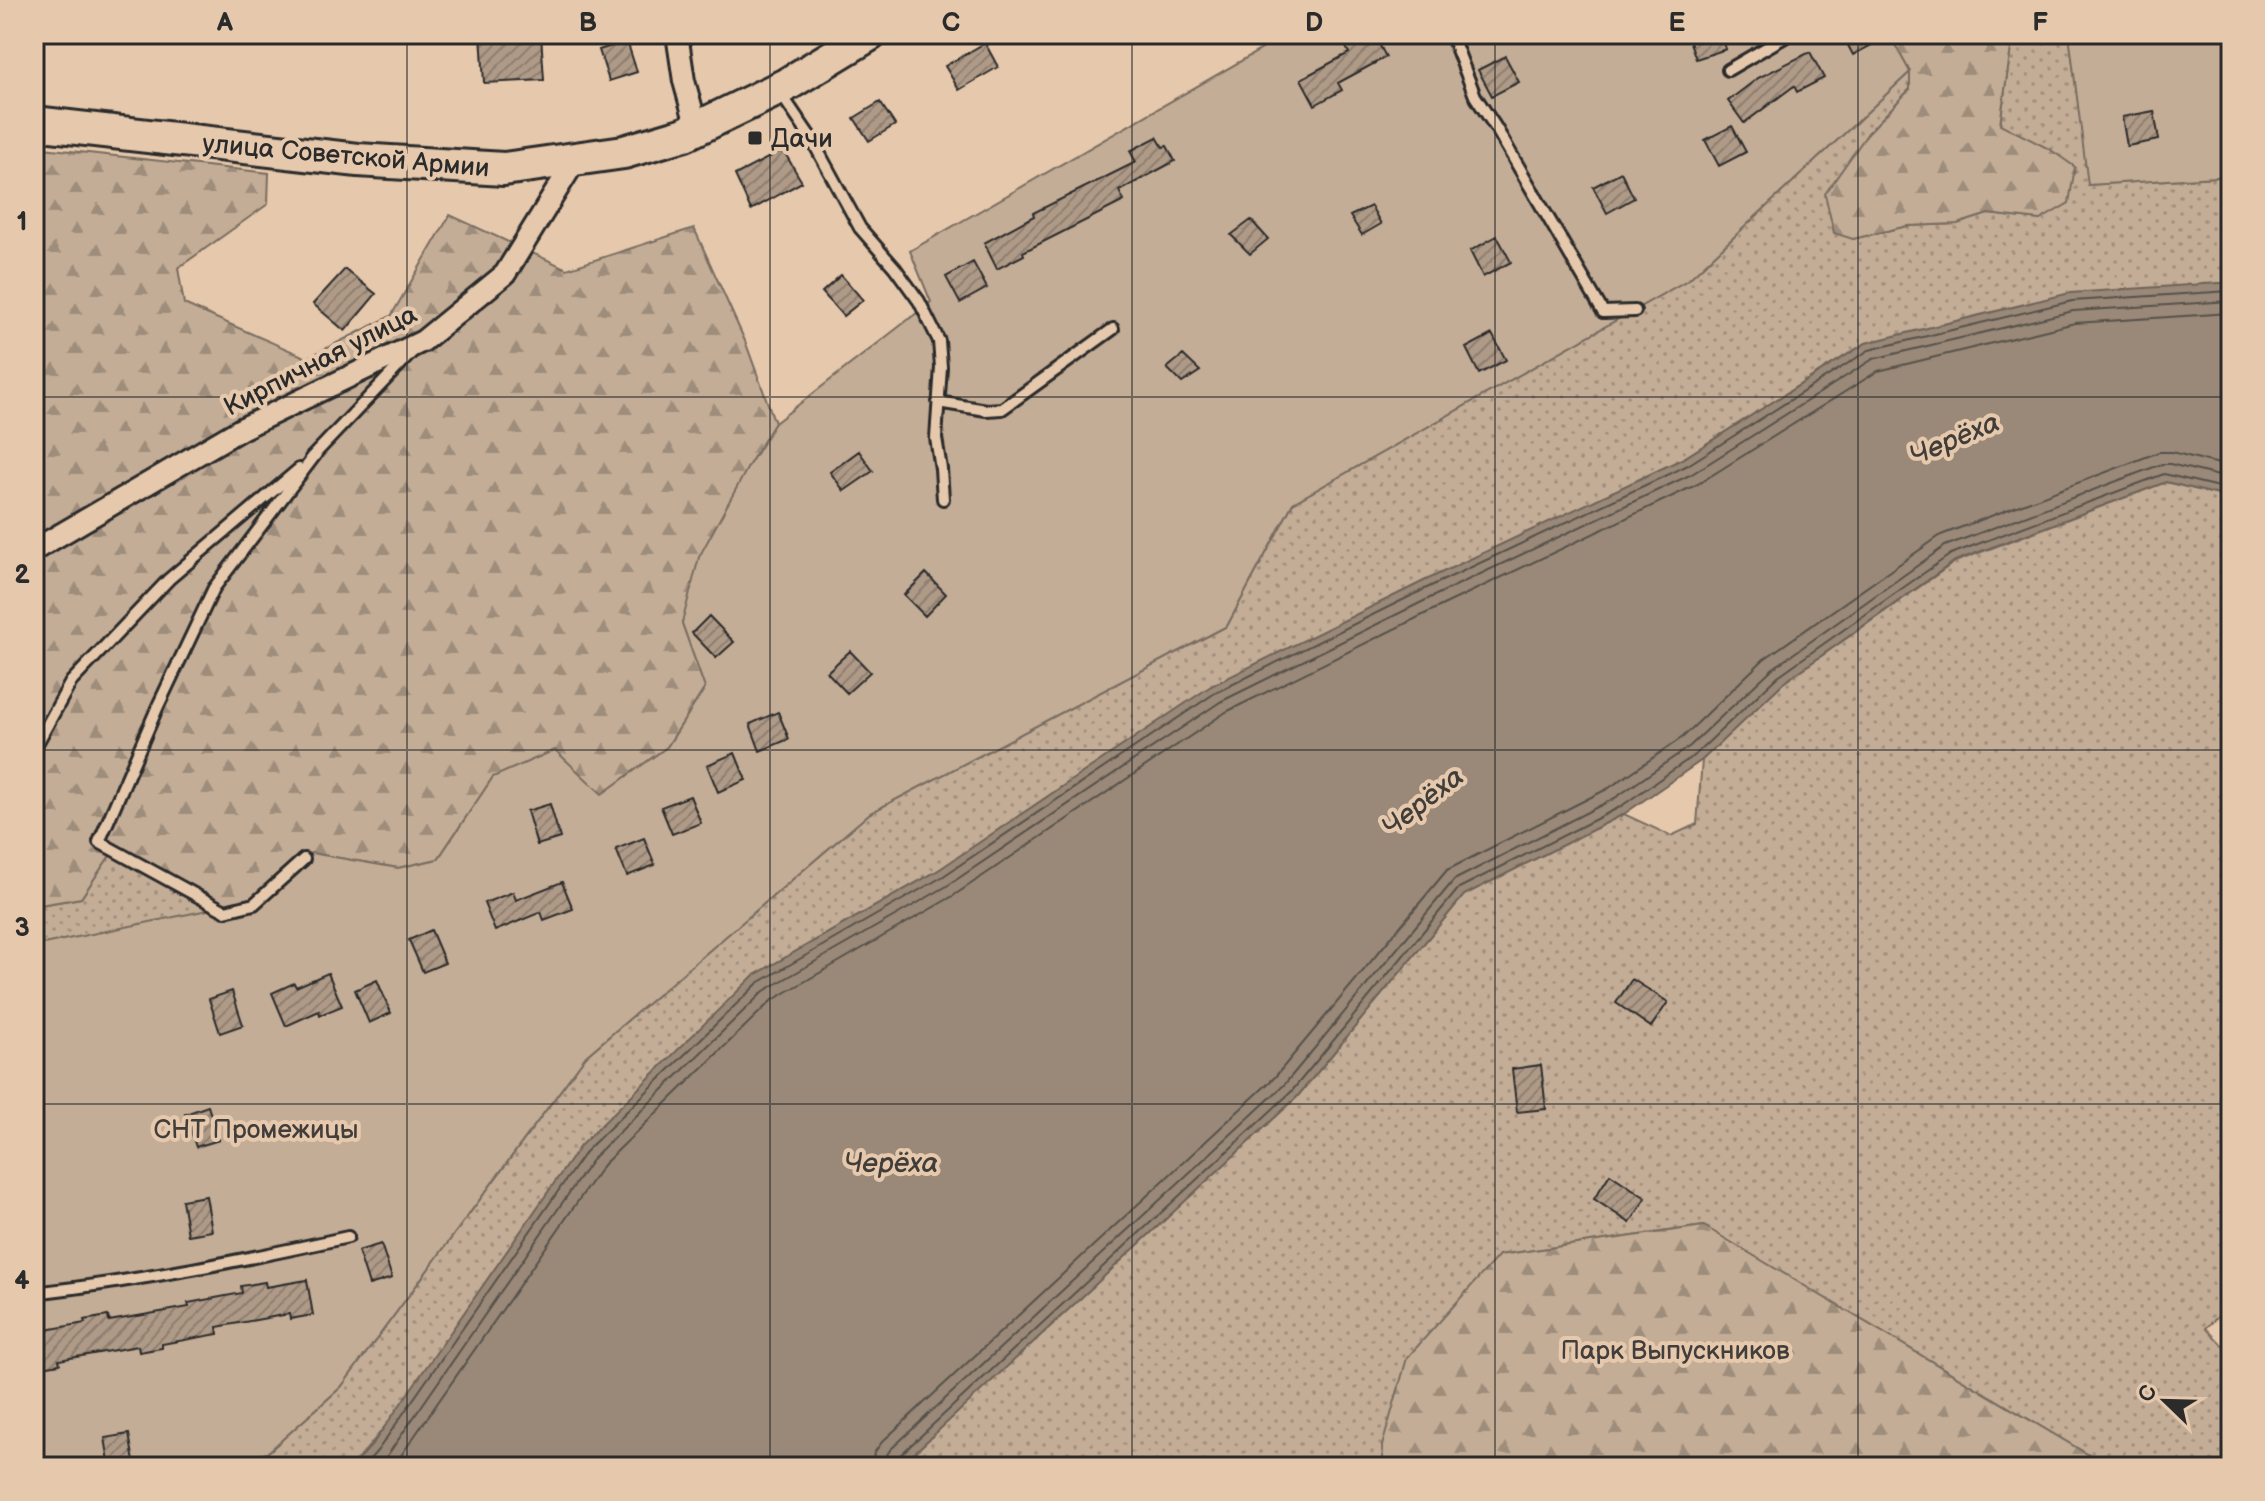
<svg xmlns="http://www.w3.org/2000/svg" width="2265" height="1501" font-family="'Balsamiq Sans',sans-serif">
<defs>
<pattern id="grass-dots" width="8" height="8" patternUnits="userSpaceOnUse" patternTransform="scale(2)"><rect width="8" height="8" fill="#c4ad96"/><path d="M2 2h.1M6 6h.1" fill="none" stroke="#9f8d7b" stroke-width="1.8" stroke-linecap="round"/></pattern>
<pattern id="forest-firs" width="22" height="20" patternUnits="userSpaceOnUse" patternTransform="scale(2)"><rect width="22" height="20" fill="#c4ad96"/><path d="M5 1l3.5 6h-7zM16 11l3.5 6h-7z" fill="#9f8d7b"/></pattern>
<pattern id="building-hatch" width="6" height="6" patternUnits="userSpaceOnUse" patternTransform="scale(2)"><rect width="6" height="6" fill="#af9a87"/><path d="M-1 1l2-2M0 6l6-6M5 7l2-2" fill="none" stroke="#8f7e6f"/></pattern>
</defs>
<rect width="100%" height="100%" fill="#e6c9ad"/>
<filter id="ink" filterUnits="userSpaceOnUse"><feTurbulence type="fractalNoise" baseFrequency=".0125" numOctaves="2"/><feDisplacementMap in="SourceGraphic" scale="16" xChannelSelector="R" yChannelSelector="G"/><feConvolveMatrix kernelMatrix="1 2 1 2 8 2 1 2 1" color-interpolation-filters="sRGB"/></filter>
<g filter="url(#ink)">
<path fill="url(#grass-dots)" stroke="#786c60" stroke-width="2" d="M2013 34H2069L2089 185 2231 176V283H2219L1866 343 1684 458 937 871 753 976 352 1467H207L267 1453 341 1387 586 1056 870 813 1227 626 1293 503 1689 279 1910 72V89L1868 133 1853 239 1907 226 1957 224 1988 214 2040 220 2051 150 2000 125Z
M2166 482 2231 498V1304L2206 1328 2231 1354V1467H2109L1703 1226 1499 1255 1382 1446 1384 1467H899L1297 1097 1464 895 1624 814 1671 836 1697 824 1702 760 1783 683 1955 562Z
M115 848 227 907 34 946V906L81 898Z"/>
<path fill="url(#forest-firs)" stroke="#786c60" stroke-width="2" d="M1921 34H2013L2000 124 2051 150 2075 167 2069 203 2040 220 1988 214 1957 224 1907 226 1853 239 1834 233 1825 194 1868 133 1910 89V72L1890 36Z
M34 147 269 173 268 204 178 268 184 304 307 358 391 316 450 215 567 269 694 228 745 341 775 423 749 465 682 623 705 688 667 747 601 795 493 777 438 859 398 868 311 853 251 901 227 907 115 848 81 898 34 906Z
M1704 1226 2109 1467H1384L1382 1446 1407 1358 1499 1255Z"/>
<path fill="#c4ad96" stroke="#786c60" stroke-width="2" d="M1288 34H1921L1890 36 1910 72 1689 279 1293 503 1227 626 870 813 586 1056 341 1387 267 1453 207 1467H34V946L251 901 311 853 398 868 438 859 493 777 555 750 602 794 667 747 705 688 682 623 699 557 749 465 775 423 931 302 910 251Z
M2069 34H2231V176L2088 185Z"/>
<path fill="#9a8978" stroke="#6e6359" stroke-width="2" d="M2219 283H2231V498L2166 482 1955 561 1783 683 1702 760 1624 814 1464 895 1297 1097 899 1467H352L372 1445 580 1146 753 976 937 871 1211 686 1428 579 1684 458 1866 343 2070 293Z"/>
<g fill="none" stroke-linecap="round" stroke-linejoin="round">
<path stroke="#57514a" stroke-width="2" d="M363 1467 378 1450 586 1151 758 983 942 877 1215 693 1431 586 1688 465 1869 350 2072 301 2231 291
M377 1467 387 1456 594 1157 764 991 947 886 1220 702 1436 595 1692 474 1873 359 2073 311 2231 301
M393 1467 603 1165 771 1001 953 896 1226 712 1441 606 1698 484 1878 371 2075 323 2231 313
M872 1467 874 1453 882 1442 1275 1077 1447 870 1609 788 1683 737 1764 659 1941 535 2159 452H2172L2231 467
M884 1467 885 1458 890 1450 1284 1085 1454 880 1615 798 1690 746 1772 669 1945 546 2162 464H2170L2231 479
M894 1467 897 1458 1291 1092 1459 888 1620 807 1696 754 1778 676 1951 554 2164 474 2231 490"/>
</g>
<path fill="url(#building-hatch)" stroke="#2b2b2b" stroke-width="2" d="M481 34H541L544 80 484 83Z
M1366 34H1374L1386 57 1338 83 1342 90 1315 105 1301 79 1349 53 1345 45Z
M1687 34H1721L1726 49 1696 59Z
M1842 34H1892L1853 55Z
M627 41 637 72 609 81 599 50Z
M985 43 998 67 959 90 945 66Z
M1810 52 1824 78 1797 92 1794 86 1744 123 1728 101 1758 78Z
M1505 56 1519 82 1492 96 1478 70Z
M880 102 895 125 869 141 854 118Z
M2154 111 2159 140 2127 146 2122 117Z
M1732 126 1746 152 1719 166 1705 140Z
M1157 137 1163 147 1167 146 1175 161 1119 191 1124 201 1023 252 1024 255 997 269 984 243 1034 216 1033 213 1136 162 1130 151Z
M783 150 802 182 751 210 735 175Z
M1621 172 1634 198 1607 213 1593 187Z
M1371 206 1381 224 1362 235 1350 216Z
M1251 220 1268 239 1250 254 1231 235Z
M1497 236 1511 262 1483 277 1470 251Z
M973 262 987 288 960 303 946 277Z
M345 269 376 294 345 331 313 304Z
M841 275 863 300 843 316 822 292Z
M1492 334 1506 360 1479 374 1466 348Z
M1183 355 1200 371 1182 383 1167 368Z
M859 451 873 471 844 491 830 472Z
M926 573 946 594 925 616 904 595Z
M709 616 734 642 716 658 692 633Z
M850 651 870 672 847 693 827 672Z
M778 712 789 739 760 751 750 724Z
M735 753 746 780 718 792 707 765Z
M690 796 701 823 672 834 661 807Z
M550 804 560 838 537 845 527 811Z
M644 838 655 865 627 876 616 849Z
M562 882 573 909 544 920 541 912 495 931 484 903 513 892 516 900Z
M431 930 445 963 423 972 409 940Z
M328 973 342 1006 320 1015 319 1011 286 1026 272 993 294 983 296 987Z
M1632 979 1668 1002 1651 1027 1616 1003Z
M377 980 391 1013 369 1023 355 990Z
M232 991 243 1025 220 1033 209 999Z
M1541 1065 1546 1109 1517 1112 1512 1069Z
M208 1106 219 1140 196 1147 185 1114Z
M1610 1174 1646 1198 1630 1223 1594 1199Z
M206 1196 212 1231 188 1235 182 1200Z
M381 1244 392 1278 369 1285 358 1251Z
M307 1280 313 1315 290 1319 289 1314 217 1327 218 1334 162 1344V1348L139 1352 138 1346 59 1360 60 1364 36 1368 34 1332 85 1323 84 1320 108 1316 109 1321 189 1307 188 1303 242 1293 241 1286 265 1282 266 1287Z
M129 1434 135 1467H110L105 1438Z"/>
<g fill="none" stroke-linecap="round" stroke-linejoin="round">
<defs>
<path id="lane" d="M1451 34 1475 96 1496 128 1603 312 1635 311
M1728 70 1790 34
M779 91 811 138 860 228 895 268 919 301 939 341 941 367 936 438 941 469 943 499
M938 402 986 410 1002 409 1113 329
M311 458 413 351
M34 749 71 682 169 579 299 469
M304 859 254 904 225 911 99 842 158 706 214 588 316 454
M34 1293C140 1281 244 1260 348 1237"/>
<path id="street" d="M677 34 684 81 697 128
M34 550 241 429 423 341 505 274 576 159"/>
<path id="primary" d="M34 123 358 160 504 169 624 152 685 134 786 85 870 34"/>
</defs>
<use href="#lane" stroke="#2b2b2b" stroke-width="16"/>
<use href="#street" stroke="#2b2b2b" stroke-width="26"/>
<use href="#primary" stroke="#2b2b2b" stroke-width="38"/>
<use href="#lane" stroke="#e6c9ad" stroke-width="10"/>
<use href="#street" stroke="#e6c9ad" stroke-width="20"/>
<use href="#primary" stroke="#e6c9ad" stroke-width="32"/>
</g>
</g>
<path fill="none" stroke="#2b2b2b" stroke-width="2" stroke-opacity="0.55" d="M407 34V1467M770 34V1467M1132 34V1467M1495 34V1467M1858 34V1467M34 397H2231M34 750H2231M34 1104H2231"/>
<rect fill="#2b2b2b" stroke="#e6c9ad" stroke-width="3" x="747" y="130" width="16" height="16" rx="4"/>
<g text-anchor="middle" stroke-width="8" stroke-linejoin="round" paint-order="stroke">
<g font-size="26" fill="#2b2b2b" stroke="#e6c9ad" text-anchor="start">
<text x="771" y="147">Дачи</text>
</g>
<g font-size="26" fill="#2b2b2b" stroke="#e6c9ad">
<text transform="translate(346 155) rotate(5)" y="9">улица Советской Армии</text>
<text transform="translate(320 360) rotate(-27)" y="9">Кирпичная улица</text>
</g>
<g font-size="26" fill="#423e3b" stroke="#e6c9ad">
<text x="256" y="1138">СНТ Промежицы</text>
<text x="1675" y="1359">Парк Выпускников</text>
</g>
<g font-size="28" font-style="italic" fill="#413e3a" stroke="#e6c9ad">
<text transform="translate(1954 438) rotate(-23)" y="10">Черёха</text>
<text transform="translate(1422 801) rotate(-38)" y="10">Черёха</text>
<text x="891" y="1172">Черёха</text>
</g>
</g>
<rect width="2265" height="1501" fill="none" stroke="#e6c9ad" stroke-width="88"/>
<g transform="translate(2165 1401) rotate(293)" stroke="#e6c9ad" stroke-width="6" paint-order="stroke">
<path d="M0-6L14 30L0 20L-14 30Z" fill="#2b2b2b"/>
<text y="-12" font-size="22" font-weight="bold" text-anchor="middle" fill="#2b2b2b">С</text>
</g>
<rect x="44" y="44" width="2177" height="1413" fill="none" stroke="#2b2b2b" stroke-width="3"/>
<g font-size="26" text-anchor="middle" font-weight="bold" fill="#2b2b2b">
<text x="225" y="31">A</text>
<text x="588" y="31">B</text>
<text x="951" y="31">C</text>
<text x="1314" y="31">D</text>
<text x="1677" y="31">E</text>
<text x="2040" y="31">F</text>
<text x="22" y="230">1</text>
<text x="22" y="583">2</text>
<text x="22" y="936">3</text>
<text x="22" y="1289">4</text>
</g>
</svg>
